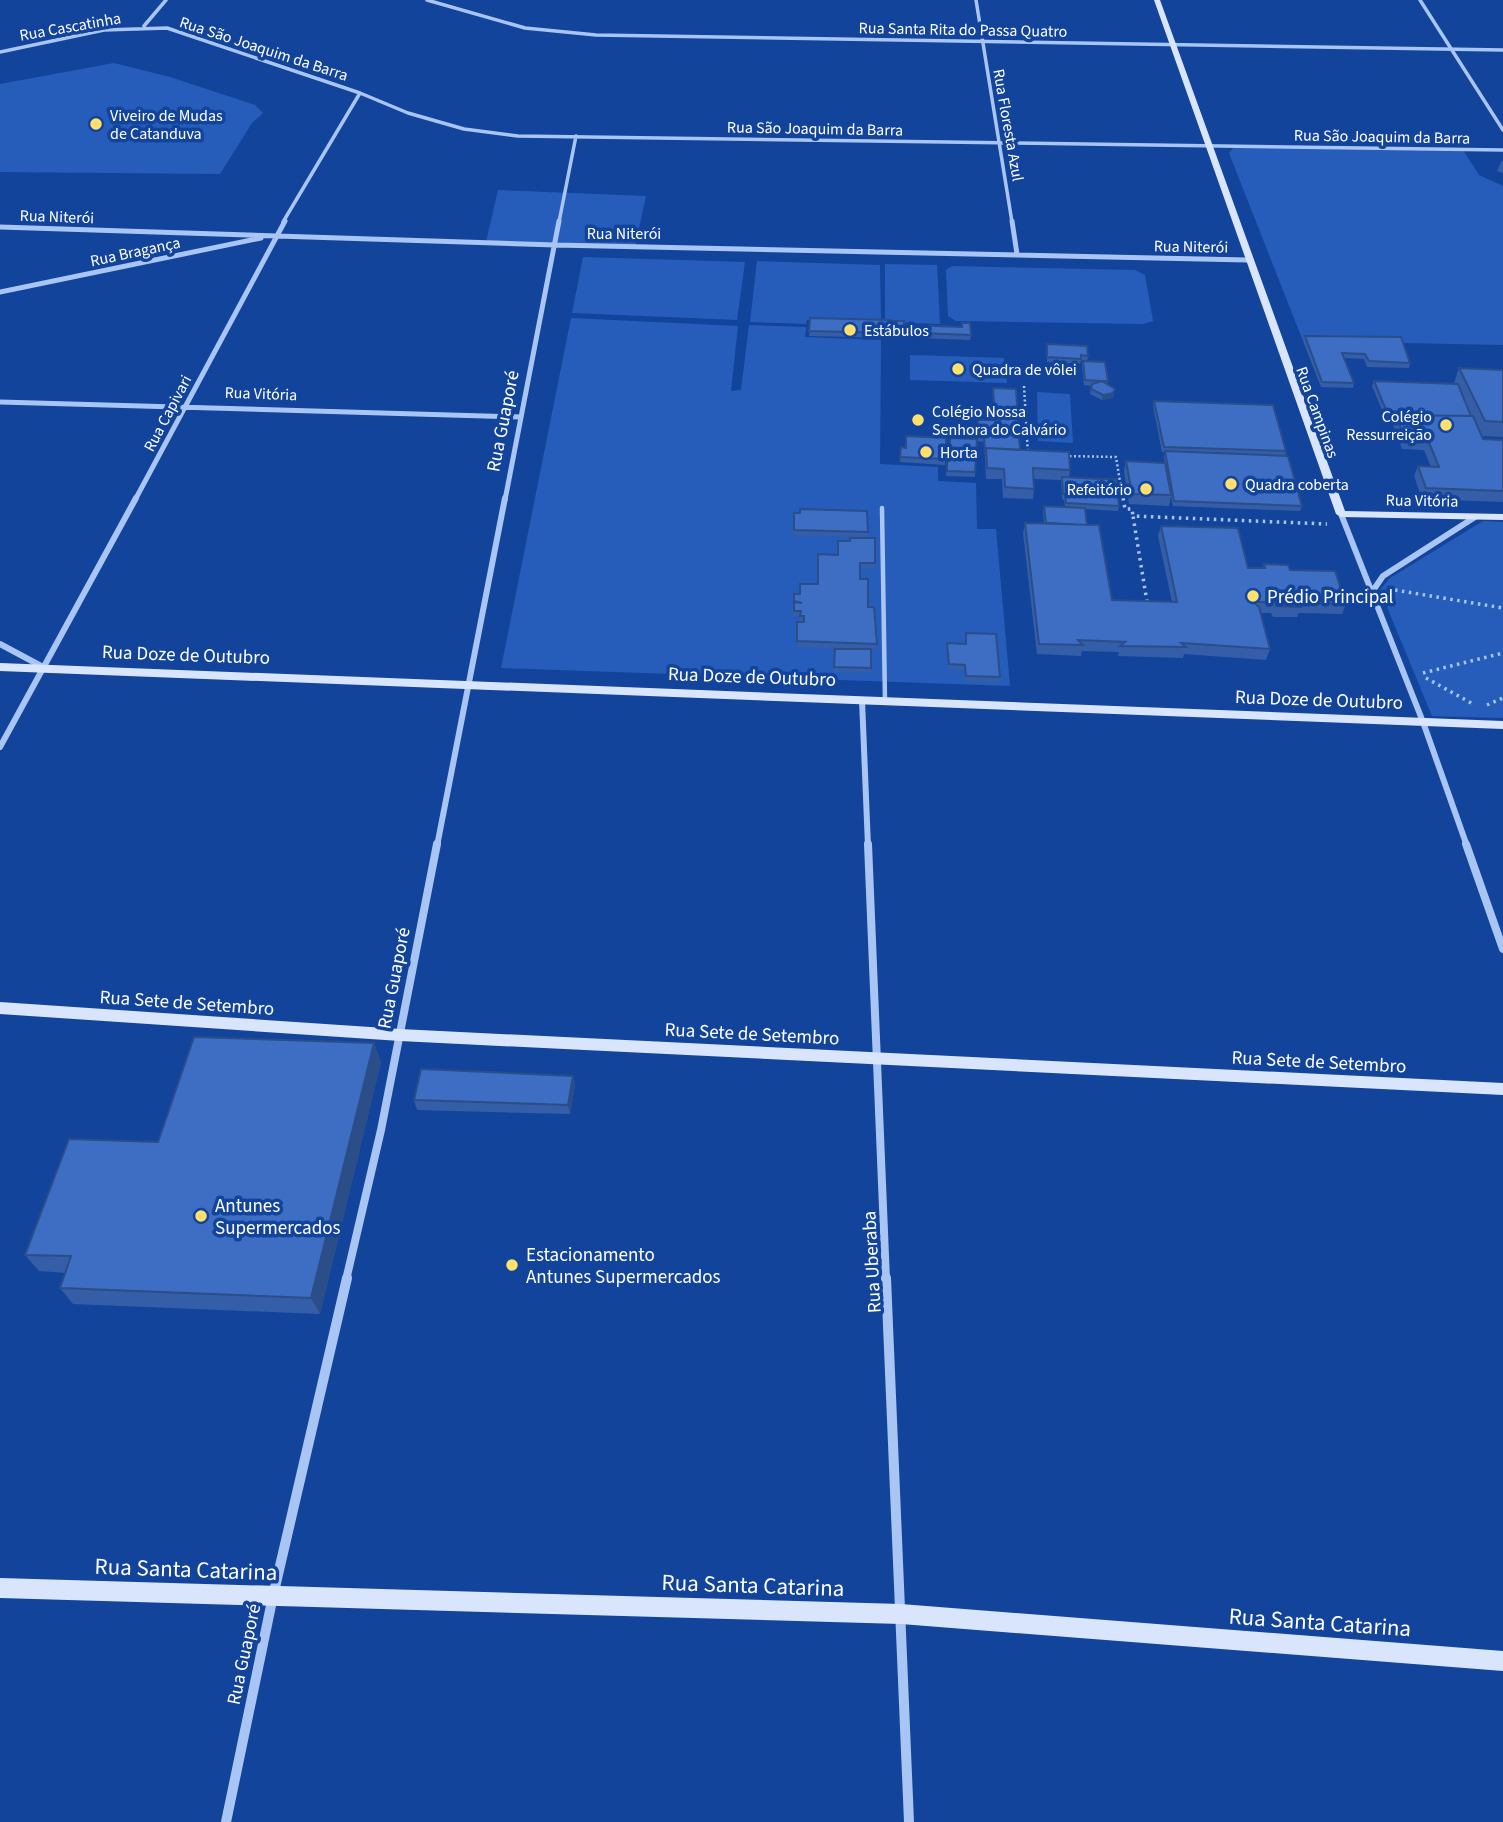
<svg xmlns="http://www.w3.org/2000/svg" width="1503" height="1822" font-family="'Source Sans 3',sans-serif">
<rect width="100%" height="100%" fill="#13449c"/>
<path fill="#265dba" d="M114 63 170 77 255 105 263 113 252 123 220 174 0 172V84Z
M1245 147 1463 150 1479 175 1503 186V345L1303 341 1229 153 1233 148Z
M498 190 646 196 635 247 486 242Z
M583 257 745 262 737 320 572 313Z
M757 261 880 265 881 322 807 320 806 324 750 322Z
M885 264 937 265 940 324 885 322Z
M952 266 1135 270 1145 275 1153 321 1143 324 956 321 948 316 946 270Z
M571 318 738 326 731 391 741 390 749 325 806 327 805 337 881 340 880 464 938 467V481L976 483 977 529H996L1010 686 501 668Z
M910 355 1004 358 1007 383 910 380Z
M1037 392 1070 394 1073 443 1038 441Z
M1483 521 1503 522V718L1432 716 1380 590 1390 578Z"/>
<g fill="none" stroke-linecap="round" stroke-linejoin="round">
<path stroke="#a9c5f4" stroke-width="2.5" stroke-dasharray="2 2.5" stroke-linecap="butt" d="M1024 386 1028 455
M1065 456 1116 457 1123 500"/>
<path stroke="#a9c5f4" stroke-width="3.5" stroke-dasharray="2.5 4.5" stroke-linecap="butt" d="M1123 498 1125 509H1132L1133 516
M1395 590 1503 608
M1147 602 1133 516 1327 524
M1423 673 1503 653
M1426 678 1473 704
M1487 705 1503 698"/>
<path stroke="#a9c5f4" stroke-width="4.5" d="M882 508 885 701"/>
<path stroke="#a9c5f4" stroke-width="3.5" d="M427 0 525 28 596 35 1503 50
M976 0 1012 222
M1420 0 1503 130
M144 26 166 0
M0 52 104 30 167 28 360 93 408 113 464 129 518 136 1503 150
M283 222 360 93
M559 222 576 136"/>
<path stroke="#a9c5f4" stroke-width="5" d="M1012 221 1017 254
M0 227 555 245 1247 260
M0 292 261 238
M0 402 521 417
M135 500 285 221
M505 500 559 221"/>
<path stroke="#a9c5f4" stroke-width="6" d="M1341 514 1423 722 1467 846
M1372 592 1383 576 1475 517
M0 644 43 667
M862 700 868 846
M0 747 136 498
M437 846 505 498"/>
<path stroke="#a9c5f4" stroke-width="8" d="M868 844 886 1280
M1466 844 1503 949
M346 1280 381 1130 437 844"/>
<path stroke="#a9c5f4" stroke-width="10" d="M886 1278 909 1822
M226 1822 273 1596 347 1278"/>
<path fill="#d9e5fd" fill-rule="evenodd" d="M1154 0H1160L1345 511 1503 514V520L1341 517 1336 514Z
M0 663 1503 721V729L0 671Z
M0 1002 400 1029 1503 1083V1095L400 1041 0 1014Z
M0 1578 901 1604 1503 1651V1671L901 1624 0 1598Z"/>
</g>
<path fill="#345fa8" d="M1503 161V173L1497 171 1501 162Z
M810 318 891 320 890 338 809 336Z
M893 321 904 325 962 327 971 335 970 340 893 337Z
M1305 336 1410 363 1409 368 1367 367 1364 359 1344 358 1354 383 1353 388 1321 387 1303 341Z
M1047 344 1088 356 1087 361 1108 381 1107 384 1114 394 1112 398 1102 400 1090 394 1091 386 1084 385 1082 366 1083 361H1084L1081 360 1080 364 1047 362Z
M1459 368 1503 370V437L1482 436 1483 439 1503 440V502L1422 499 1414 476 1418 466 1431 467 1424 450 1402 449 1393 425 1394 422H1387L1372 386 1374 381 1454 383Z
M993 388 1020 450 1070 470 1069 477 1101 485 1102 479 1119 506 1118 511 1085 509 1087 525 1112 600 1172 602 1158 536 1161 526 1248 568H1263L1264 564 1290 570 1346 604 1342 614 1299 613 1297 617H1273L1271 613H1260L1270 649 1266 660 1184 654 1183 658 1118 656 1119 652 1082 651 1081 656 1037 654 1023 533 1025 523H1044L1043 512 1044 506 1065 507 1064 500 1062 499 1061 480 1034 479V489L1033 499 1003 498 1002 479H986L984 442 977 441V425L978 420H994Z
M1154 401 1286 451 1285 456 1302 506 1300 511 1173 506 1171 496 1169 506 1129 504 1124 471 1126 461 1165 463 1164 456 1165 452H1162L1153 406Z
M946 438 945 465 900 462 901 447 906 448Z
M947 461 975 472V477L946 476Z
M794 513H800L868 532 867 537 793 535Z
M818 554 875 563V568H860V579L877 644 876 649 797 647V622L804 621H800V616H793L794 594H800L817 584Z
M966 633 1000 677 999 683 965 681V670L948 669 947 643 965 644Z
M835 649 871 668V673L834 672Z
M374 1043 381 1062 320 1314 73 1304 60 1288 66 1273 39 1271 25 1255 158 1142Z
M573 1076 575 1085 570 1114 417 1110 414 1100Z"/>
<path fill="#2b4d88" d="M1115 389 1112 398 1102 400 1103 395Z
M374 1043 381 1062 320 1314 311 1298Z
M573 1076 575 1085 570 1114 568 1105Z"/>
<path fill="#3d6ec3" stroke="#2b4d88" stroke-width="2" d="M810 318 891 320V333L809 331Z
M893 321H904V325L962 327V323H970L971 335 893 332Z
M1305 336 1401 337 1410 363 1369 361 1365 354 1342 353 1354 383 1322 382Z
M1047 344 1087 346 1088 356 1081 355V359L1047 357Z
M1083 361 1105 362 1108 381H1102L1115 389 1113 393 1103 395 1091 389 1092 384 1102 381 1085 380Z
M1459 368 1503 370V422L1485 421Z
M1374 381 1458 384 1471 416 1396 415V417H1389Z
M993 388 1016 389 1020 450 986 448 985 452 984 437 978 436V420H995Z
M1154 401 1273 405 1286 451 1164 447Z
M1396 415 1473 416 1483 439 1503 440V491L1426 488 1418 466 1439 467 1428 440 1405 439Z
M906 436 946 438V459L900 457 901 447 906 448Z
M950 438 977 439 975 472 947 471V461H949Z
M986 448 1069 452 1070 470 1033 468 1034 489 1005 487 1004 469 987 468Z
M1165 451 1288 456 1302 506 1174 501Z
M1126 461 1165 463 1171 495 1132 494Z
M1062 477 1101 479 1103 498 1102 479H1116L1119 506 1066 503 1065 494H1063Z
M1044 506 1085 508 1087 525 1046 523Z
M800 509 867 511 868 532 794 530V513H800Z
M1025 523 1099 525 1112 600 1177 602 1161 526 1238 528 1248 568H1265L1264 564 1288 565 1290 570 1335 571 1346 604 1300 603 1301 607 1276 606 1275 602H1253L1259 607 1270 649 1181 643 1186 647 1120 646 1125 642 1078 640 1083 645 1039 644Z
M850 538H875V563H860V579H868V607H874L877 644 797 641V622H804V616H800L801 611H794V602L802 603 794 601V594H800V584H818V554L838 555V541H850Z
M966 633 996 634 1000 677 966 676 965 665 949 664 947 643 966 644Z
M835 649H871V668L834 667Z
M194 1037 374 1043 311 1298 60 1288 71 1256 25 1255 69 1139 158 1142Z
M421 1069 573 1076 568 1105 414 1100Z"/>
<g fill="#ffe06c" stroke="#13449c" stroke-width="2.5">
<circle cx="96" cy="124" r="7"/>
<circle cx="850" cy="330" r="7"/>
<circle cx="958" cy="369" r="7"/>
<circle cx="918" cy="420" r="7"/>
<circle cx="1446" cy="425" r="7"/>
<circle cx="926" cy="452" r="7"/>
<circle cx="1231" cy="484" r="7"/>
<circle cx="1146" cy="489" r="7"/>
<circle cx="1253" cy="596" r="7"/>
<circle cx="201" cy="1216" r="7"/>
<circle cx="512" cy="1265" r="7"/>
</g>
<g text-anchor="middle" stroke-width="7" stroke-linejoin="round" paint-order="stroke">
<g font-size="16" fill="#fff" stroke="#13449c">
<text transform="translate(70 26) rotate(-10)" y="6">Rua Cascatinha</text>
<text transform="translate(963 29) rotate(1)" y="6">Rua Santa Rita do Passa Quatro</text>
<text transform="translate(264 48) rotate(18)" y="6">Rua São Joaquim da Barra</text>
<text transform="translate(1009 125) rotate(80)" y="6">Rua Floresta Azul</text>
<text transform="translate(815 128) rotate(1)" y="6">Rua São Joaquim da Barra</text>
<text transform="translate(1382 136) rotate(1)" y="6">Rua São Joaquim da Barra</text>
<text transform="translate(57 216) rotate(2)" y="6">Rua Niterói</text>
<text x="624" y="239">Rua Niterói</text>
<text transform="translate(1191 246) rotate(1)" y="6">Rua Niterói</text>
<text transform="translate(135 251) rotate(-12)" y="6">Rua Bragança</text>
<text transform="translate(261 393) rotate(2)" y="6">Rua Vitória</text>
<text transform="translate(1318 412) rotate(70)" y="6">Rua Campinas</text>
<text transform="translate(167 413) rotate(-62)" y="6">Rua Capivari</text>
<text transform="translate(1422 500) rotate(1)" y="6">Rua Vitória</text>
</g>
<g font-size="16" fill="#fff" stroke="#13449c" text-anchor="start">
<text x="110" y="121">Viveiro de Mudas<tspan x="110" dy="18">de Catanduva</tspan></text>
<text x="864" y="336">Estábulos</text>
<text x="972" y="375">Quadra de vôlei</text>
<text x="932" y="417">Colégio Nossa<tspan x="932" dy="18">Senhora do Calvário</tspan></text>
<text x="1432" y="422" text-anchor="end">Colégio<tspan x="1432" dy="18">Ressurreição</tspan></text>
<text x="940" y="458">Horta</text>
<text x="1245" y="490">Quadra coberta</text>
<text x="1132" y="495" text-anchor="end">Refeitório</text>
</g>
<g font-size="19" fill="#fff" stroke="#13449c">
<text transform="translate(502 421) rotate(-79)" y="7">Rua Guaporé</text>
<text transform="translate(186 654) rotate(2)" y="7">Rua Doze de Outubro</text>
<text transform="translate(752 676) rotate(2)" y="7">Rua Doze de Outubro</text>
<text transform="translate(1319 699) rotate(2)" y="7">Rua Doze de Outubro</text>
<text transform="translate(393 978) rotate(-79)" y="7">Rua Guaporé</text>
<text transform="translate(187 1002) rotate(4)" y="7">Rua Sete de Setembro</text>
<text transform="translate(752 1033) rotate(3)" y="7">Rua Sete de Setembro</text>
<text transform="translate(1319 1061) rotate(3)" y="7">Rua Sete de Setembro</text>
<text transform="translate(871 1262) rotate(-93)" y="7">Rua Uberaba</text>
<text transform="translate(243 1654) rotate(-78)" y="7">Rua Guaporé</text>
</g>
<g font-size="19" fill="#fff" stroke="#13449c" text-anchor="start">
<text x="1267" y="603">Prédio Principal</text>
<text x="215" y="1212">Antunes<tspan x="215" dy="22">Supermercados</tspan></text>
<text x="526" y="1261">Estacionamento<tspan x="526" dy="22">Antunes Supermercados</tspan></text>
</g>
<g font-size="23" fill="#fff" stroke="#13449c">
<text transform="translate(186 1569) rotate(2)" y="8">Rua Santa Catarina</text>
<text transform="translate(753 1585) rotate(2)" y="8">Rua Santa Catarina</text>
<text transform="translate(1320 1622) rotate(4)" y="8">Rua Santa Catarina</text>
</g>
</g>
</svg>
